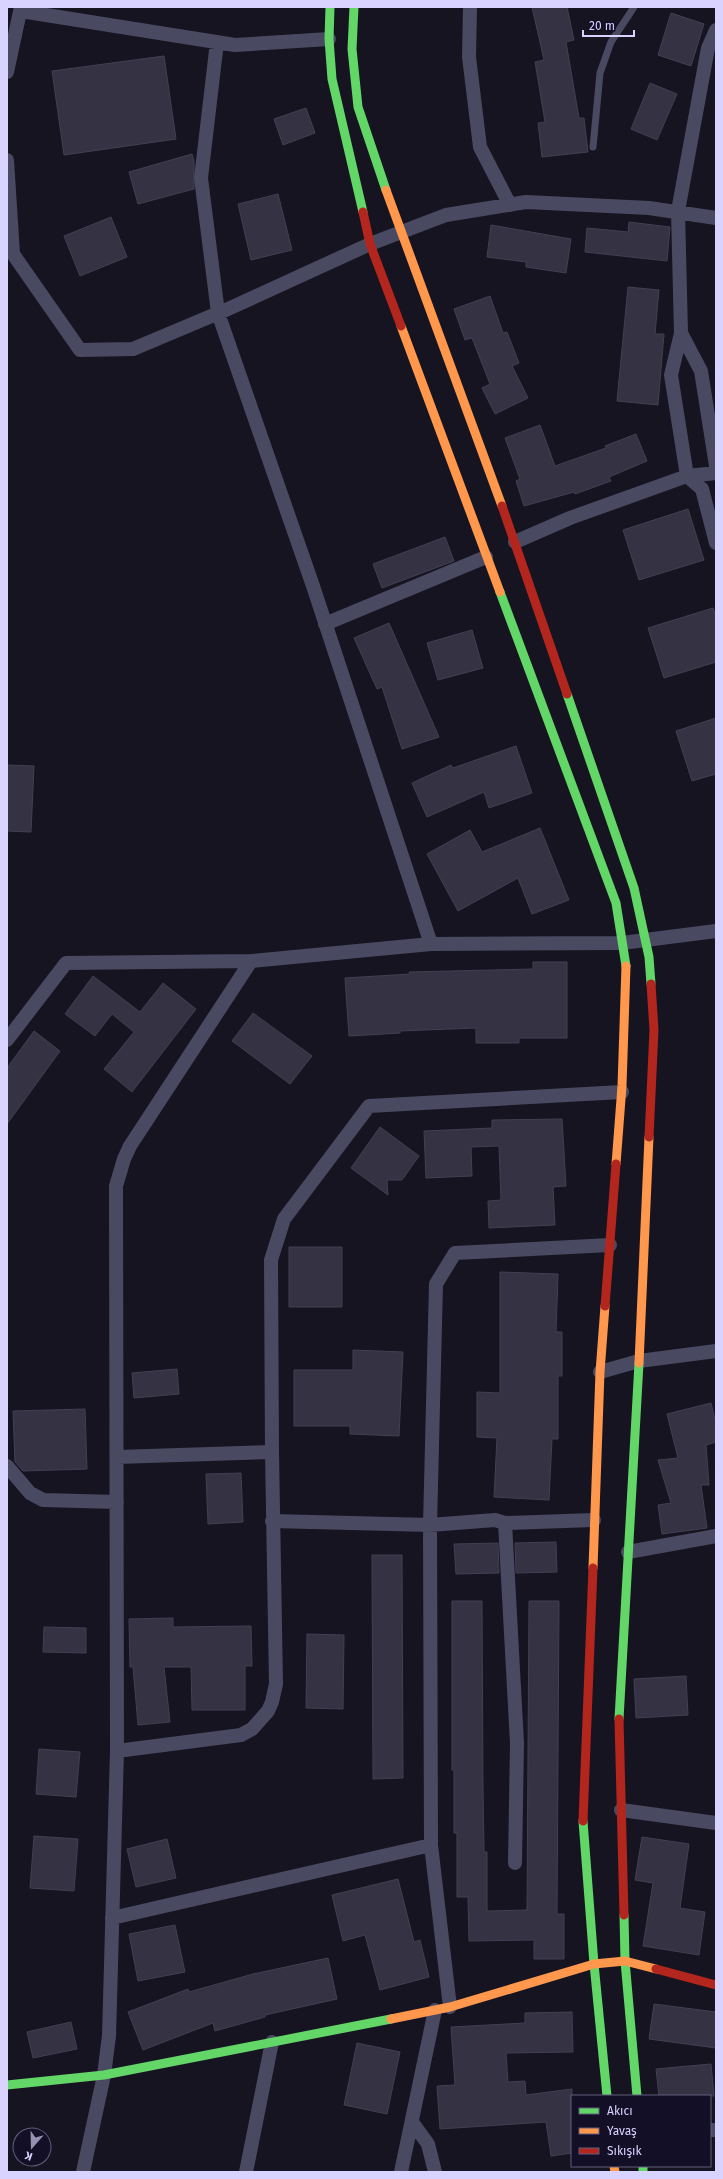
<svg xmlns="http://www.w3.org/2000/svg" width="723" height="2179" font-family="'Fira Sans',sans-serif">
<rect width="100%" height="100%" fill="#161421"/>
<path fill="#343243" stroke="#433f54" d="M532 7H567L574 40 566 42 579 118H584L588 152 542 157 538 123 545 122 535 62 544 60Z
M671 13 704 24 691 66 658 55Z
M164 56 176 139 64 155 52 71Z
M650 83 677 94 657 140 631 129Z
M306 108 315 133 283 145 274 119Z
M192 154 194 161V189L138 204 129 172Z
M278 194 292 250 251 260 238 204Z
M111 217 127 257 80 276 64 236Z
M629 222 670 227 667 261 585 252 587 228 628 232Z
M491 225 571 239 566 273 526 267V262L487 257Z
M628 287 659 290 655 334H664L658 405 617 401Z
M490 296 503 333 507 332 519 363 512 366 528 398 495 414 482 388 490 384 472 338 465 340 454 309Z
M540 425 555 466 606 448 605 446 636 434 647 461 609 477 611 481 575 494 574 492 524 506 516 481 520 479 505 438Z
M688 509 704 560 639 580 623 530Z
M445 537 454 561 382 588 373 564Z
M713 608 716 617V662L664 678 648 628Z
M389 623 439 737 402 749 382 687 377 689 354 638Z
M472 630 483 668 438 680 427 643Z
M716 718V774L692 781 676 731Z
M516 746 532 793 489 808 484 792 427 817 412 783 451 765 453 768Z
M7 765 34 766 31 832 7 831Z
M540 828 569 900 532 914 518 878 458 911 427 854 470 830 482 852Z
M533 962H567V1038H519V1043H476V1028L400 1031V1033L349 1036 345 978 410 974 409 972 533 969Z
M93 976 140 1012 163 983 196 1009 132 1092 104 1069 134 1032 112 1014 95 1036 65 1014Z
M253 1013 312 1056 290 1084 232 1041Z
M34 1031 60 1051 7 1124V1068Z
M562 1119 566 1186 553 1187 555 1225 489 1228 488 1201 501 1200 499 1146 471 1147 472 1176 426 1178 424 1131 492 1128V1120Z
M380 1127 419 1156 402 1180H387L388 1195 351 1168Z
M289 1247H342V1307H289Z
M500 1272 558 1274 556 1332H562V1376H558V1439H552L549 1500 494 1497 497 1438 477 1437V1392L500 1393Z
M353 1350 403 1352 399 1436 350 1434V1426H294V1370H353Z
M177 1369 179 1394 134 1398 132 1373Z
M711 1403 716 1424V1442L706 1445 709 1485H701L707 1528 662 1534 658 1505 671 1503 658 1460 678 1458 667 1414Z
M85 1409 87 1469 23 1471 15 1462 13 1411Z
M241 1473 243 1522 208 1524 206 1474Z
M556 1542 557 1572 516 1573 515 1543Z
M498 1543 499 1573 456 1574 454 1544Z
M372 1555H402L403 1778 373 1779Z
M452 1601H482L483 1788 484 1852H487V1911L527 1910 529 1601H559L557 1914H564V1959H534V1940L469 1941 468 1897H457V1833H454V1770H452Z
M173 1618V1627L251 1626 252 1666H245V1710H192L191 1667H164L170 1722 138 1725 133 1667H130L129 1619Z
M44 1627 86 1628V1653L43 1652Z
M307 1634 344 1635 343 1709 306 1708Z
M686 1676 688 1715 636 1718 634 1679Z
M39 1749 80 1752 76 1797 36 1794Z
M34 1836 78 1839 74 1891 30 1888Z
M642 1837 689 1844 680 1908 705 1912 699 1955 643 1946 653 1883 635 1880Z
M167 1839 176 1878 136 1887 127 1849Z
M398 1879 414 1942 420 1940 429 1977 380 1990 365 1935 343 1941 332 1895Z
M175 1925 185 1972 138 1981 129 1934Z
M328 1958 337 1999 265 2015V2017L215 2031 213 2023 143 2050 128 2012 188 1989 189 1992 253 1974Z
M654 2004 716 2012V2048L649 2039Z
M572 2012 573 2052 506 2053 508 2082 525 2081 526 2095 572 2089V2153L551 2156 546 2122 440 2129 437 2086 455 2085 451 2027 525 2023V2013Z
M71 2022 77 2049 33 2058 27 2032Z
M357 2043 400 2052 387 2114 344 2105Z
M711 2064 714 2096H659L656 2069Z"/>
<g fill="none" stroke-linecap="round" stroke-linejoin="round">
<path stroke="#4a4962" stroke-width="7" d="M593 147 600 73 611 42 634 7"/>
<path stroke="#4a4962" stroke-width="14" d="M470 7 469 57 480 147 510 205
M21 11 235 45 329 39
M716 30 708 48 678 211 681 333 671 375 687 476 702 489 716 543
M217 42 201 178 218 313 313 586 431 944
M7 72 21 7
M7 160 13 254 80 350 133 349 228 309 370 244 446 215 526 202 649 208 716 218
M681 333 701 371 716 466
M515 542 570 518 687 476 716 473
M325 624 486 557
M7 1040 66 963 251 961 431 944 622 943 716 931
M600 1372 639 1361 716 1351
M117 1457 272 1452
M7 1466 30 1493 43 1500 117 1502
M272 1521 430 1525 495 1520 505 1523 594 1520
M505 1523 517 1743 515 1863
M628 1552 716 1536
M117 1751 241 1735 252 1729 268 1711 272 1702 276 1684 272 1452 271 1260 284 1219 369 1106 622 1092
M621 1810 716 1823
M112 1918 431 1845
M450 2007 431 1845 430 1525 436 1284 455 1253 610 1245
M412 2122 428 2144 435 2172
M710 2130H716
M83 2172 104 2075 109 2036 117 1751 116 1186 124 1159 130 1146 251 961
M246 2172 272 2042
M401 2172 435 2010"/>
<path stroke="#63d668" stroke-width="9" d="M330 7 329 39 332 79 363 212
M354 7 352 49 358 107 386 190
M500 592 616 903 626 966
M567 694 634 888 649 957 651 984
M619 1719 639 1363
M583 1821 594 1964 607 2096
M624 1915 625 1961 637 2096
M7 2085 104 2075 391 2019
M643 2166V2172"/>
<path stroke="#ff974d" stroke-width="9" d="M386 190 502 506
M401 326 500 592
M616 1164 622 1086 626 966
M639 1363 649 1137
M593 1568 600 1372 605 1306
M391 2019 450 2007 594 1964 625 1961 656 1969
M614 2166 615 2172"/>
<path stroke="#b3261e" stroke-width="9" d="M363 212 370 244 401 326
M502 506 567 694
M649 1137 654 1030 651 984
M605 1306 616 1164
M619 1719 624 1915
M583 1821 593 1568
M656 1969 716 1985"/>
</g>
<rect width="723" height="2179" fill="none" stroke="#d9d4ff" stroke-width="16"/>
<rect x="571" y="2095" width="140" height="72" fill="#130f26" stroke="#625e7d"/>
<rect x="579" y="2108" width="20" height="6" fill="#63d668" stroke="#625e7d"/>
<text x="607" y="2115" font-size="12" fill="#d9d4ff">Akıcı</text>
<rect x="579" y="2128" width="20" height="6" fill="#ff974d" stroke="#625e7d"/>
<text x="607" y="2135" font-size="12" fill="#d9d4ff">Yavaş</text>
<rect x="579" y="2148" width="20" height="6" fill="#b3261e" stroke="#625e7d"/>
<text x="607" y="2155" font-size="12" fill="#d9d4ff">Sıkışık</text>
<g transform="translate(32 2147) rotate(200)"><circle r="19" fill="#130f26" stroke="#625e7d"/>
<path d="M0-3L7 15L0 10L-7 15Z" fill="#9591b1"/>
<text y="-6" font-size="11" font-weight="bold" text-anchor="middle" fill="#d9d4ff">K</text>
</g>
<path d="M583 30v6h51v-6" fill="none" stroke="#d9d4ff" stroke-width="2"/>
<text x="589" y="30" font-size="12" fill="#d9d4ff" stroke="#130f26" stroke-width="3" paint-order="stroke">20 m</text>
</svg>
